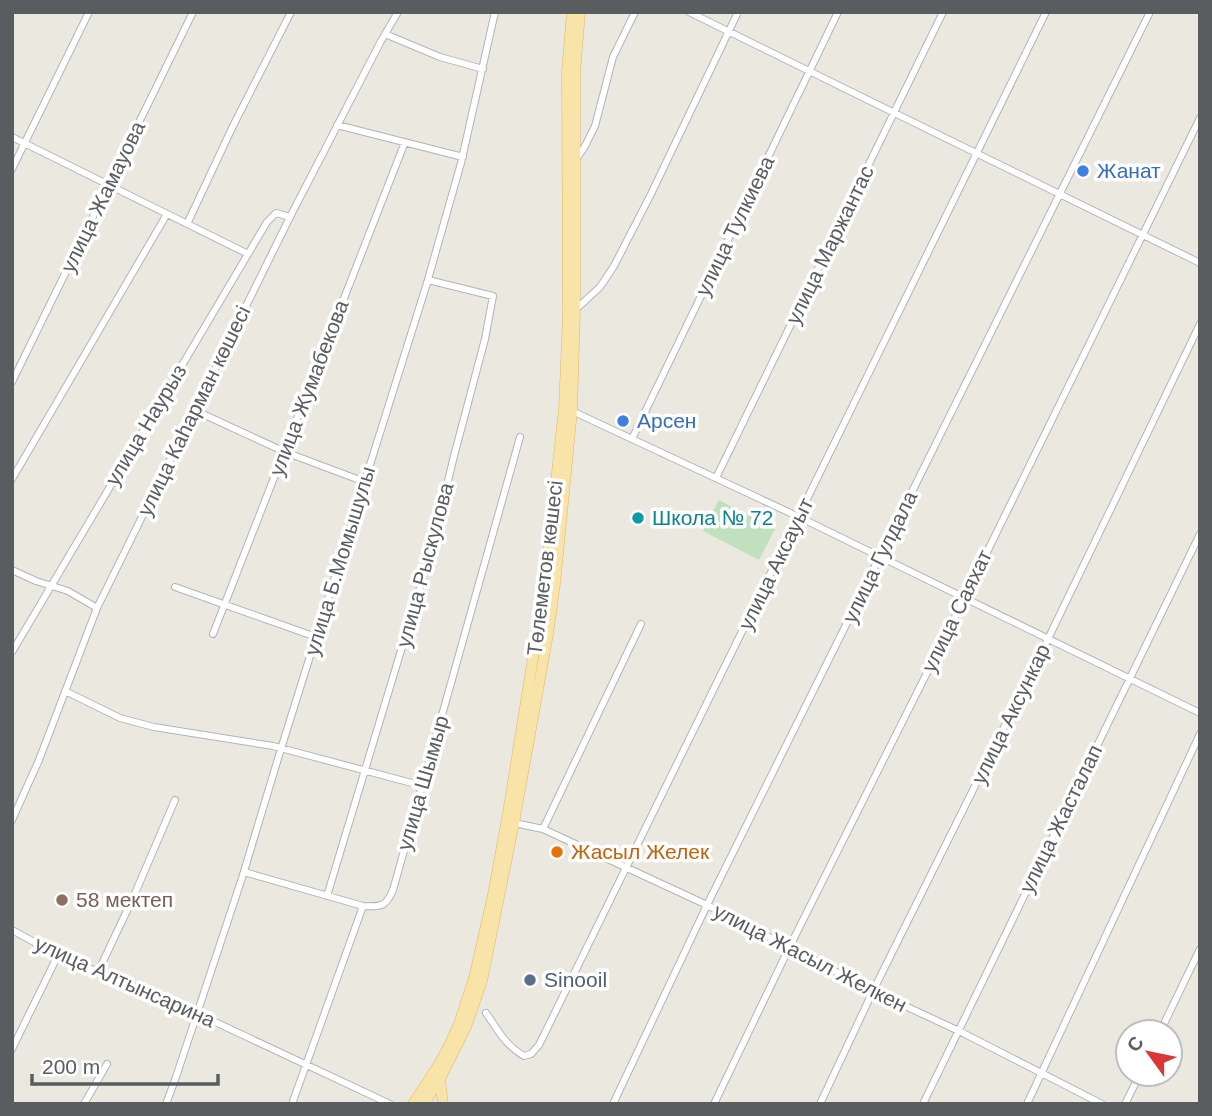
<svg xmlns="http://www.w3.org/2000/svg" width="1212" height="1116" font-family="Helvetica,sans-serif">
<rect width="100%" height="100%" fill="#ebe8e0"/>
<path fill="#c1e1be" d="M719 500 775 529 759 560 703 531Z"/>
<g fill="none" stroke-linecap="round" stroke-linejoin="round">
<defs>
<path id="street" d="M689 12 1200 263
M385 34 440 57 483 69
M337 125 463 157
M12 137 248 254
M575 161 585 146 595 126 613 57 635 12
M12 169 89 12
M187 224 233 126 291 12
M575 310 600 287 614 266 651 194 738 12
M12 382 193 12
M194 410 285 452 365 482
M572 411 799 517 1200 713
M632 439 838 12
M716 478 943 12
M12 479 167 214
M12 570 36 581 68 591 97 608
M175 587 316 637
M213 634 405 142
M12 652 267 222 276 213 290 217
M65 691 120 718 154 727 273 746 423 786
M12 820 39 760 97 608 290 217 381 41 398 12
M514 823 543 829 707 905 873 991 959 1031 1102 1104
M543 829 641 624
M244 872 363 906
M327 896 431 551 454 456 485 339 493 296 428 280
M12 930 58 955 198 1014 390 1104
M98 972 133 898 175 800
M486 1013C498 1030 505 1045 524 1056L531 1054 539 1045 1046 12
M1160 1032 1200 949
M12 1049 58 955
M84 1104 107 1064
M166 1104 175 1080 242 878 280 752 427 283 461 163 495 12
M292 1104 363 906C381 907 386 907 393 890L520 437
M613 1104 707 905 1150 12
M714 1104 789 948 964 599 1200 118
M820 1104 873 991 1048 639 1200 324
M923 1104 1200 534
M1027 1104 1200 734
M1125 1104 1140 1074"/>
<path id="primary" d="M440 1080 443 1104
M413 1104 438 1066 448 1048 459 1024 474 978 493 895 508 813 545 583 564 408 568 316 567 72 572 12
M424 1104 440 1079 466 1027 482 981 514 823 548 634 555 584 572 411 575 310V73L580 12"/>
</defs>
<use href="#street" stroke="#b1b4b7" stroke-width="8"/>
<use href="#primary" stroke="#e5b35f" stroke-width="11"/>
<use href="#street" stroke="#fff" stroke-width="6"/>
<use href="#primary" stroke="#f8e4a8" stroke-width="10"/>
</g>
<g fill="#3f7fe0" stroke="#fff" stroke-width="2.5">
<circle cx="1083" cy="171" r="7"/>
<circle cx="623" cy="421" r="7"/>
</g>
<circle fill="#0f9aa8" stroke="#fff" stroke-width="2.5" cx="638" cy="518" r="7"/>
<circle fill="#e8710a" stroke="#fff" stroke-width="2.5" cx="557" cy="852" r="7"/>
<circle fill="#8d6e63" stroke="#fff" stroke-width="2.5" cx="62" cy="900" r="7"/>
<circle fill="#5c6f8a" stroke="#fff" stroke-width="2.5" cx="530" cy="980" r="7"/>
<g text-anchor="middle" stroke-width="7" stroke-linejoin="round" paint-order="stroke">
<g font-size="21" fill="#366cbe" stroke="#fff" text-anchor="start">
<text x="1097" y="178">Жанат</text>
<text x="637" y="428">Арсен</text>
</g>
<g font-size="21" fill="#595d60" stroke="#fff">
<text transform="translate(103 197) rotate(-64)" y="7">улица Жамауова</text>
<text transform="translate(735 226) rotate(-64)" y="7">улица Тулкиева</text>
<text transform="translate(830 245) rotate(-64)" y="7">улица Маржантас</text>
<text transform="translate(309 388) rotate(-69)" y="7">улица Жумабекова</text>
<text transform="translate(194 411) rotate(-64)" y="7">улица Каһарман көшесі</text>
<text transform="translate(146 425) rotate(-59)" y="7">улица Наурыз</text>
<text transform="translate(880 557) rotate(-64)" y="7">улица Гулдала</text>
<text transform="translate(340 561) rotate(-73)" y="7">улица Б.Момышулы</text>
<text transform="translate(776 564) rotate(-64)" y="7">улица Аксауыт</text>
<text transform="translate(425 565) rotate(-75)" y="7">улица Рыскулова</text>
<text transform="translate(545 568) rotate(-83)" y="7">Төлеметов көшесі</text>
<text transform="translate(957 611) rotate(-64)" y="7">улица Саяхат</text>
<text transform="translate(1011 714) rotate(-64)" y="7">улица Аксункар</text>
<text transform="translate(423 783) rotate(-74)" y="7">улица Шымыр</text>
<text transform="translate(1061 819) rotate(-64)" y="7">улица Жасталап</text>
<text transform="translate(810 958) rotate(27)" y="7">улица Жасыл Желкен</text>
<text transform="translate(125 982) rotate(24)" y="7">улица Алтынсарина</text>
</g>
<g font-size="21" fill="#0d838f" stroke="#fff" text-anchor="start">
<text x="652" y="525">Школа № 72</text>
</g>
<g font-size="21" fill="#c56008" stroke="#fff" text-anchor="start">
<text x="571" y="859">Жасыл Желек</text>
</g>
<g font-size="21" fill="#785e54" stroke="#fff" text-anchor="start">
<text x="76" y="907">58 мектеп</text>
</g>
<g font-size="21" fill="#4e5e75" stroke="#fff" text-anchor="start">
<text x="544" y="987">Sinooil</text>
</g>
</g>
<rect width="1212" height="1116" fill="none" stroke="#595d60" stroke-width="28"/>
<g transform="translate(1149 1053) rotate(303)"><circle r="33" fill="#ffffff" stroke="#bdbebf" stroke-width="2"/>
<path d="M0-5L12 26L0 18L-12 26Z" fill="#da3739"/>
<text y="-10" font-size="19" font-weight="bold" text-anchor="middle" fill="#595d60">С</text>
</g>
<path d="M32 1074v10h186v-10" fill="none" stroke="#595d60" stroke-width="3.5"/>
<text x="42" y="1074" font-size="21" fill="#595d60" stroke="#ffffff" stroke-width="5" paint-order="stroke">200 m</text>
</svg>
